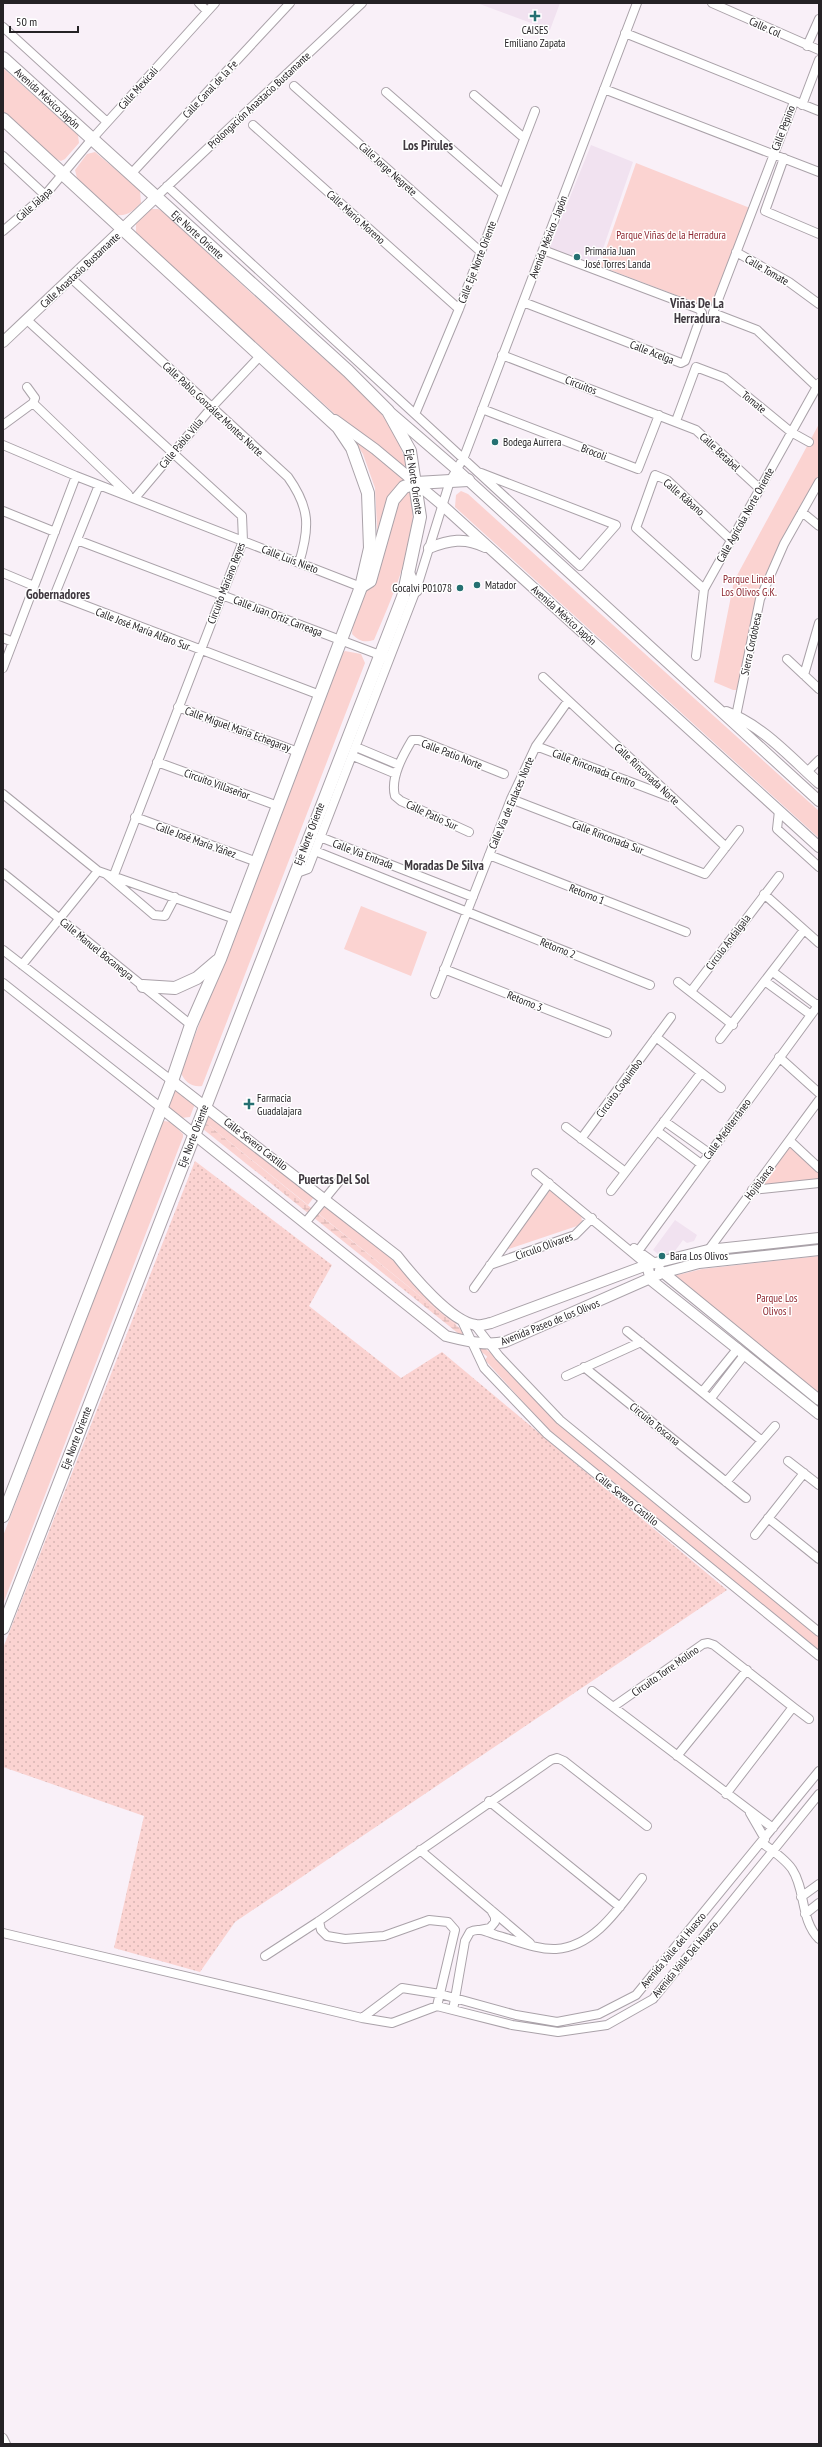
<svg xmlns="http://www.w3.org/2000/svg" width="822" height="2447" font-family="'PT Sans Narrow',sans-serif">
<defs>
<pattern id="grass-dots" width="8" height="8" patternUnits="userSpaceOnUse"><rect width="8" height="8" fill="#fbd3d1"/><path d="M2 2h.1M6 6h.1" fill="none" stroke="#d7b5b3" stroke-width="1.8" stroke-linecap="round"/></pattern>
<pattern id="wetland-marsh" width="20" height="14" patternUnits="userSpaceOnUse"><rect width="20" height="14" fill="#fbd3d1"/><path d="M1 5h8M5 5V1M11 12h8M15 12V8" fill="none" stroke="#d7b5b3"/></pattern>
</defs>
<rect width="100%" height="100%" fill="#f9f0f8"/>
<path fill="#f1e2f0" d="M477 3H560L550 30Z
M591 145 633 162 597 266 549 249Z
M675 1220 697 1235 694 1241 687 1243 683 1240 672 1255 663 1258 653 1250Z"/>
<path fill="url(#grass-dots)" d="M195 1161 332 1265 309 1306 401 1378 442 1352 727 1590 235 1922 200 1972 114 1948 144 1816 3 1767V1648Z"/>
<path fill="url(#wetland-marsh)" d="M206 1123 493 1355 489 1358 203 1129Z"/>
<path fill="#fbd3d1" d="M3 68 78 135 79 143 65 159 61 161 54 158 3 111Z
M95 152 140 190 141 203C133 211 128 216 117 215L77 178 75 170 87 154Z
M636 163 750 208 710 308 600 266Z
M150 209H158L162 211C209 254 256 298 303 340 329 364 370 395 389 424 403 446 413 482 413 508 413 552 391 600 374 640 364 643 359 641 352 634L353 624 378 545 375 488 363 454 337 416 140 237 136 232V224Z
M819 424V475L792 525 768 576 739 690H733L714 682 734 581Z
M461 491 468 494 819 811V838L455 507 456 495Z
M345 651 361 654 365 663 202 1086C193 1088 183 1081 181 1072L340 655Z
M361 906 427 932 411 976 344 949Z
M175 1090 196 1101 190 1117 181 1118 171 1111 168 1105Z
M210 1114 314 1197 308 1205 206 1123Z
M164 1121 171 1122 183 1134V1137L3 1604V1536L162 1122Z
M790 1146 819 1172V1180L760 1186Z
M550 1190 581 1215 582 1221 577 1226 506 1250Z
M324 1206 392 1259 417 1289 458 1321 456 1325 319 1214Z
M819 1256V1393L674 1276 702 1269Z
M491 1351 562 1426 819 1633V1650L552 1434 485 1360Z"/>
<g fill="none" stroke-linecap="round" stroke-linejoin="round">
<defs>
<path id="minor" d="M199 3 207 11
M712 3 819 50
M3 27 107 122
M625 33 819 111
M807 46 819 19
M294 86 481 252
M604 89 819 172
M386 92 503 194
M474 95 524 138
M794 102 713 313 757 330 816 386
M802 105 819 60
M253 125 459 309
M3 156 45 195
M784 158 765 211 819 234
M131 174 290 3
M167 186 580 566 616 525 481 473
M156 197 362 3
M3 231 45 195 92 139 215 3
M736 252 789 282 819 304
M71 278 288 477C310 508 310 527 299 563
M523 302 681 363 685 361 702 313 699 309 543 250
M27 320 242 516 243 541 114 875
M502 355 696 430 760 489
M27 387 35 398 33 403
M482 409 638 469 659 415
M416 412 459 309 535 111
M676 421 696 367 725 378 791 432 809 442
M3 425 33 403 128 494
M3 445 76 476 361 587
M99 485 55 594 320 695
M135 498 212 407 261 355
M3 511 55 532
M802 512 819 526
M77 540 385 657
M3 573 34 586
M704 589 636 528 655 475 667 480 731 540
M3 638 13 642
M696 656 704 589 819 383
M787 659 819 689
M3 668 76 476
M804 675 819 623
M543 677 726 847
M178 707 298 752
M735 721 760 599 784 544 819 482
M536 746 670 797
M356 747 399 765
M353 756 396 774
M157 762 278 806
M807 772 819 760
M3 794 98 871 235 919
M511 799 705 874 739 830
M779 811 777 829 819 867
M135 817 257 862
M469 832 401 801 395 796C390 778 403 755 412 740H419L504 774
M320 837 473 897
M315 851 650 985
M489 855 686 932
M3 873 191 1025
M106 874 154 915 165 916 175 897
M294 874 308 869 416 590 450 481 464 457 637 3
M764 894 819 943
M3 950 172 1081
M22 965 98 871
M444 969 607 1033
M773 972 818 1006
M678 982 733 1025
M766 982 811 1015
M3 983 160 1107
M692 990 779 876
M435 994 511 799 536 746 568 701
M656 1037 721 1088
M720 1039 804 930
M779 1057 819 1093
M664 1121 709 1153
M566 1127 624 1171
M657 1131 701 1164
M581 1139 671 1017
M790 1141 819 1168
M536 1173 647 1265
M752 1190 819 1183
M611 1191 701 1073
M305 1223 341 1179
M634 1248 655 1263
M707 1252 819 1100
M636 1254 819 1004
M490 1265 575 1235 592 1218
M474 1288 549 1183
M461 1319 484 1368 547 1434 819 1656
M475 1325 499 1356 560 1420 819 1632
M627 1331 762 1441
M584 1367 746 1498
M566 1376 641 1342
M703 1391 738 1348
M711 1398 745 1354
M788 1461 819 1485
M726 1482 775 1426
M768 1518 819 1559
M755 1535 804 1473
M592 1691 773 1828
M613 1707 703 1644 708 1643 714 1645 793 1707 726 1794
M793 1707 809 1719
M677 1756 747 1670
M489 1801 620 1907
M750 1813 765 1839
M762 1843C772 1850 785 1859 792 1869 806 1890 800 1920 819 1939
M420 1850 530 1943
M801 1897 819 1884
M805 1914 819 1903
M319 1921 321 1930 327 1936 345 1939 384 1936 429 1920 448 1922 455 1930 437 2006
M480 1930 490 1928 495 1922V1917L491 1910
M3 1933 362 2018 392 2023 437 2006 512 2025 558 2032 607 2025 653 1999 819 1794
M265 1956 319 1921 551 1760 557 1758 564 1761 647 1826
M453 2010 465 1941 470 1932C478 1927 487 1932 496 1935 515 1940 537 1950 556 1949 596 1946 620 1906 642 1878
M362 2018 402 1988 440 1994 516 2015 557 2022 599 2014 636 1995 819 1771
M3 2438 6 2444"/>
<path id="tertiary" d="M3 342 156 197
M391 413 456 469 819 801
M335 420 375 449 441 504 819 847
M429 548C449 540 465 537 485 547
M726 712C762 725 791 758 819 783
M172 1081 397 1256C412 1275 451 1322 476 1325 480 1326 486 1324 491 1323L647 1265 708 1250 819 1238
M160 1107 446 1336C466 1341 484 1346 505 1342L662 1273 699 1263 819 1250
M647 1265 651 1280 819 1414
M660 1270 819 1400"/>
<g id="primary">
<path id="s1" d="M3 58 348 371 388 411 410 451 420 517 403 597 3 1628"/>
<path d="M3 119 338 427 352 448 368 493 370 548 361 587 220 959 191 1025 172 1081 3 1516"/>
<path d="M408 573 416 590"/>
<path d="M362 586 370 581 393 500 404 487 416 483 468 480"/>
<path d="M143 986 175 988 197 978 217 961"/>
</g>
</defs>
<use href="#minor" stroke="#aaa2a9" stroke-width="10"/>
<use href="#tertiary" stroke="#aaa2a9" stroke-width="12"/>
<use href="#primary" stroke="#aaa2a9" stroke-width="14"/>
<use href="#minor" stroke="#fff" stroke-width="8"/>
<use href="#tertiary" stroke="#fff" stroke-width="10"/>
<use href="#primary" stroke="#fff" stroke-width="12"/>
</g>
<g fill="#257072" stroke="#fff" stroke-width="1.5">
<path d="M533 10h4v4h4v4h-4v4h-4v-4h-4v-4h4z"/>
<circle cx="577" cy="257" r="4"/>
<circle cx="495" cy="442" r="4"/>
<circle cx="477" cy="585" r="4"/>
<circle cx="460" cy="588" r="4"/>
<path d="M247 1098h4v4h4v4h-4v4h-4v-4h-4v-4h4z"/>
<circle cx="662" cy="1256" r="4"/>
</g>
<g text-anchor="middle" stroke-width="3" stroke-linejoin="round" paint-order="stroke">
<g font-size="11" fill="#252225" stroke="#fff">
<text transform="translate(765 27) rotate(24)" y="4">Calle Col</text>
<text transform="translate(138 88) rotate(-48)" y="4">Calle Mexicali</text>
<text transform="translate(210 89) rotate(-47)" y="4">Calle Canal de la Fe</text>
<text dy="4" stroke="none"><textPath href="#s1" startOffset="60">Avenida México-Japón</textPath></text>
<text transform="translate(259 100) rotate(-43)" y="4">Prolongación Anastacio Bustamante</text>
<text transform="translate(783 128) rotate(-69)" y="4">Calle Pepino</text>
<text transform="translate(388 169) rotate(42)" y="4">Calle Jorge Negrete</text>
<text transform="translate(34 204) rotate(-42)" y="4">Calle Jalapa</text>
<text transform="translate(356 217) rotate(42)" y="4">Calle Mario Moreno</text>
<text dy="4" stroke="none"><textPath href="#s1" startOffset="263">Eje Norte Oriente</textPath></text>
<text transform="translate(548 237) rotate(-69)" y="4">Avenida México - Japón</text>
<text transform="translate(477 262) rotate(-69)" y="4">Calle Eje Norte Oriente</text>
<text transform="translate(80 270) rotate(-43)" y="4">Calle Anastasio Bustamante</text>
<text transform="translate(767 270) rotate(30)" y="4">Calle Tomate</text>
<text transform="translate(652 352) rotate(21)" y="4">Calle Acelga</text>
<text transform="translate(581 385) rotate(21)" y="4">Circuitos</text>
<text transform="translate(754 402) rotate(39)" y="4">Tomate</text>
<text transform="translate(213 409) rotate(43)" y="4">Calle Pablo González Montes Norte</text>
<text transform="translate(181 443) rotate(-50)" y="4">Calle Pablo Villa</text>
<text transform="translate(594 452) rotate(21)" y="4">Brocoli</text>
<text transform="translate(720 452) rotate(43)" y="4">Calle Betabel</text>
<text dy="4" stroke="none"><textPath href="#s1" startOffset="599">Eje Norte Oriente</textPath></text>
<text transform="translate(684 497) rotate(41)" y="4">Calle Rábano</text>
<text transform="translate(745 515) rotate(-61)" y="4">Calle Agrícola Norte Oriente</text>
<text transform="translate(290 559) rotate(21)" y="4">Calle Luis Nieto</text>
<text transform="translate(226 583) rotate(-69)" y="4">Circuito Mariano Reyes</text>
<text transform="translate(564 615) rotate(42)" y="4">Avenida México Japón</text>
<text transform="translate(278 616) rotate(21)" y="4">Calle Juan Ortiz Carreaga</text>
<text transform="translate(143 629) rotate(21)" y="4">Calle José María Alfaro Sur</text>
<text transform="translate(751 644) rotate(-78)" y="4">Sierra Cordobesa</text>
<text transform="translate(238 729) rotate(20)" y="4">Calle Miguel María Echegaray</text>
<text transform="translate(452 754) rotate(21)" y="4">Calle Patio Norte</text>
<text transform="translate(594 768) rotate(21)" y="4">Calle Rinconada Centro</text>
<text transform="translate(647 774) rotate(43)" y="4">Calle Rinconada Norte</text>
<text transform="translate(217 784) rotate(20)" y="4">Circuito Villaseñor</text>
<text transform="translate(511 803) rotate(-67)" y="4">Calle Vía de Enlaces Norte</text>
<text transform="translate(432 815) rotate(25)" y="4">Calle Patio Sur</text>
<text transform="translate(309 834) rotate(-69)" y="4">Eje Norte Oriente</text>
<text transform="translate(608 837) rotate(21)" y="4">Calle Rinconada Sur</text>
<text transform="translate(196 840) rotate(20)" y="4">Calle José María Yáñez</text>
<text transform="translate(363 854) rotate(21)" y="4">Calle Vía Entrada</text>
<text transform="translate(587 894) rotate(22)" y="4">Retorno 1</text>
<text transform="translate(728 942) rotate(-53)" y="4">Circulo Andalgala</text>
<text transform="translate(558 948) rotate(22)" y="4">Retorno 2</text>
<text transform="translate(97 949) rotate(39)" y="4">Calle Manuel Bocanegra</text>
<text transform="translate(525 1001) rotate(22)" y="4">Retorno 3</text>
<text transform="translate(619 1088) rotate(-54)" y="4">Circuito Coquimbo</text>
<text transform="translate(727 1129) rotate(-54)" y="4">Calle Mediterráneo</text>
<text transform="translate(193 1136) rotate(-69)" y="4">Eje Norte Oriente</text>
<text transform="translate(256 1144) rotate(38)" y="4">Calle Severo Castillo</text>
<text transform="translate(759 1182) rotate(-53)" y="4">Hojiblanca</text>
<text transform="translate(544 1246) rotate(-20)" y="4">Circulo Olivares</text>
<text transform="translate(550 1322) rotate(-22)" y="4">Avenida Paseo de los Olivos</text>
<text transform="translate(655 1424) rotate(39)" y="4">Circuito Toscana</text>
<text transform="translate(76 1438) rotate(-69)" y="4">Eje Norte Oriente</text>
<text transform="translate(627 1499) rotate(39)" y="4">Calle Severo Castillo</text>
<text transform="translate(665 1671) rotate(-35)" y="4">Circuito Torre Molino</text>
<text transform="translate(673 1950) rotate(-50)" y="4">Avenida Valle del Huasco</text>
<text transform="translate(685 1959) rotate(-50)" y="4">Avenida Valle Del Huasco</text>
</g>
<g font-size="11" fill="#252225" stroke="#fff" text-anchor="start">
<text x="535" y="34" text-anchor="middle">CAISES<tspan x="535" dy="13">Emiliano Zapata</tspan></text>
<text x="585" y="255">Primaria Juan<tspan x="585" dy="13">José Torres Landa</tspan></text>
<text x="503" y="446">Bodega Aurrera</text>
<text x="485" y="589">Matador</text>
<text x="452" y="592" text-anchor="end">Gocalvi P01078</text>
<text x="257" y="1102">Farmacia<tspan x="257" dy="13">Guadalajara</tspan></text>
<text x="670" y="1260">Bara Los Olivos</text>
</g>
<g font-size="11" fill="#8d262f" stroke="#fff">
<text x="671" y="239">Parque Viñas de la Herradura</text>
<text x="749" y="583">Parque Lineal<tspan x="749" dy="13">Los Olivos G.K.</tspan></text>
<text x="777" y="1302">Parque Los<tspan x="777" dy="13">Olivos I</tspan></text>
</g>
<g font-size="13" font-weight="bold" fill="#3f383f" stroke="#fff">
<text x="428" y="150">Los Pirules</text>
<text x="697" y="308">Viñas De La<tspan x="697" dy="15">Herradura</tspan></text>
<text x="58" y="599">Gobernadores</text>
<text x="444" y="870">Moradas De Silva</text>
<text x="334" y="1184">Puertas Del Sol</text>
</g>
</g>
<rect width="822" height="2447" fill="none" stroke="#252225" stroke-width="8"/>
<path d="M10 26v6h68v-6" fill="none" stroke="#252225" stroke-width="2"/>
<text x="16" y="26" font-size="12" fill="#252225" stroke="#ffffff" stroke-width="3" paint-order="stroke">50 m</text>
</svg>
